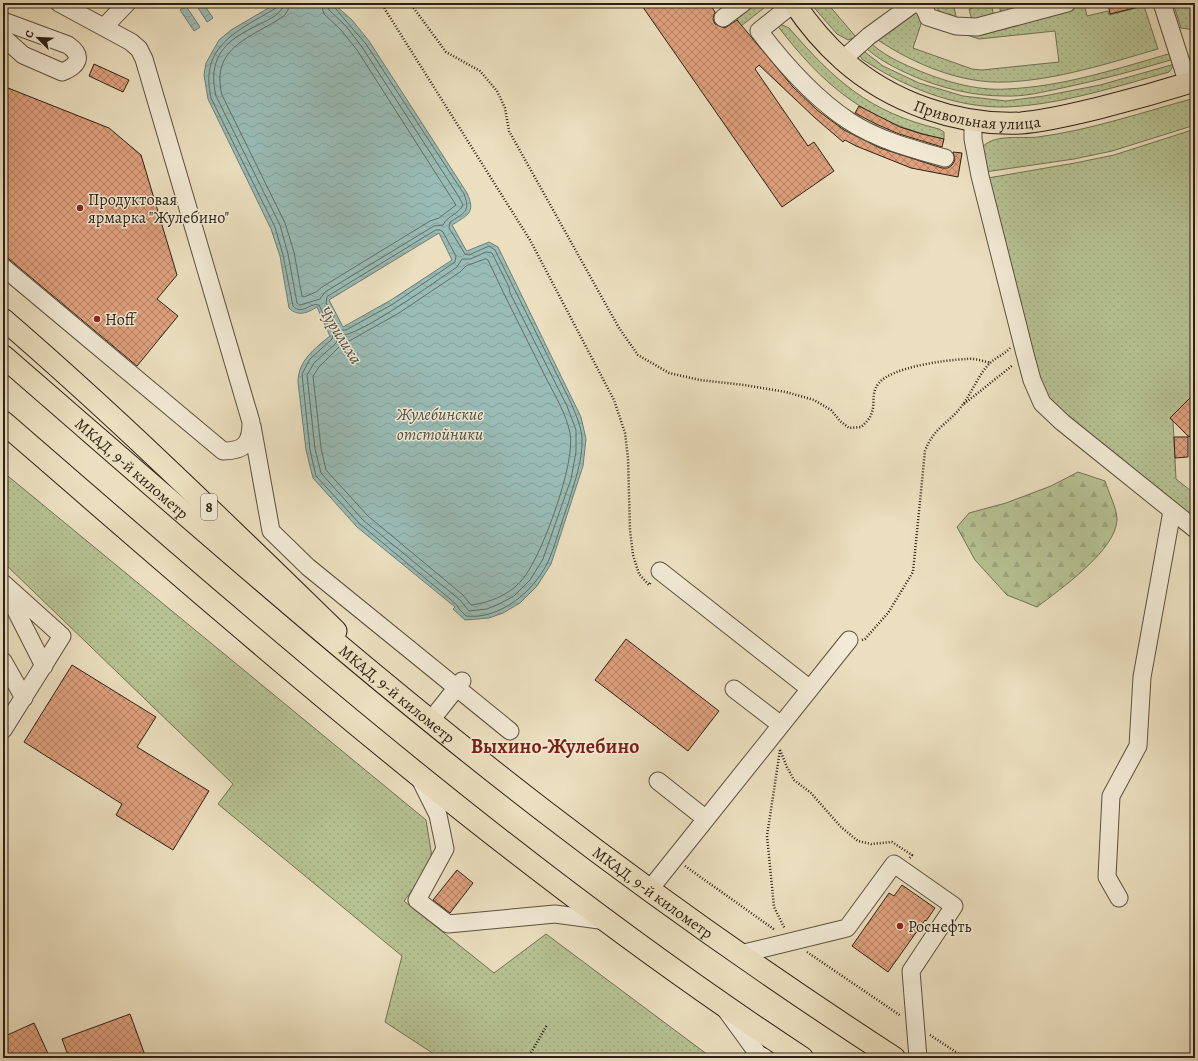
<svg xmlns="http://www.w3.org/2000/svg" width="1198" height="1061" font-family="Alegreya,serif">
<defs>
<pattern id="grass-dots" width="8" height="8" patternUnits="userSpaceOnUse"><rect width="8" height="8" fill="#b6c293"/><path d="M2 2h.1M6 6h.1" fill="none" stroke="#9da67e" stroke-width="1.8" stroke-linecap="round"/></pattern>
<pattern id="forest-firs" width="22" height="20" patternUnits="userSpaceOnUse"><rect width="22" height="20" fill="#b6c293"/><path d="M5 1l3.5 6h-7zM16 11l3.5 6h-7z" fill="#9da67e"/></pattern>
<pattern id="water-waves" width="16" height="10" patternUnits="userSpaceOnUse"><rect width="16" height="10" fill="#99bcb6"/><path d="M0 5q4-4 8 0t8 0" fill="none" stroke="#84a19c"/></pattern>
<pattern id="building-cross-hatch" width="8" height="8" patternUnits="userSpaceOnUse"><rect width="8" height="8" fill="#dea07d"/><path d="M0 0l8 8M0 8l8-8" fill="none" stroke="#b48265"/></pattern>
</defs>
<rect width="100%" height="100%" fill="#ebdfbf"/>
<filter id="stains"><feTurbulence type="fractalNoise" baseFrequency=".005" numOctaves="4"/><feColorMatrix values="0 0 0 0 .2 0 0 0 0 .09 0 0 0 0 .02 0 0 0 .5 -.17"/></filter>
<radialGradient id="worn" r=".72"><stop offset=".6" stop-color="#630" stop-opacity="0"/><stop offset="1" stop-color="#630" stop-opacity=".3"/></radialGradient>
<path fill="url(#grass-dots)" stroke="#727253" d="M758 3H764V8L741 26 737 19Z
M810 3H827L856 37 848 40 837 34Z
M933 3H953L956 16 953 18 941 13Z
M982 3H991L994 17 972 21 969 9 983 5Z
M999 3H1044L1001 15Z
M1173 3H1195V30L1181 28Z
M1084 4 1087 16 1108 11 1109 15 1144 6 1158 49C1109 63 1057 80 1006 82 961 84 914 64 878 40L914 9 923 18 913 48 972 69 982 70 1059 62 1055 31 979 39 967 35Z
M780 24 789 28C835 81 869 112 939 129L944 132V139C868 123 823 86 777 25Z
M869 41C881 54 899 62 915 69 943 81 976 91 1006 89 1063 87 1119 68 1172 53L1174 59C1137 70 1100 80 1062 88 1043 92 1024 97 1004 96 973 96 941 88 913 76 895 68 877 59 864 46Z
M861 49 883 66 919 83 963 96 1006 101 1044 96 1100 85 1175 64 1169 72C1118 86 1060 105 1006 107 955 108 904 87 862 59L860 56Z
M1195 98V125L1112 151 1074 159 985 172 981 149C992 133 1021 139 1038 137 1091 130 1143 112 1195 98Z
M1195 129V393L1170 418 1173 421 1176 479 1195 494V521L1047 400 1037 379 988 178 1075 163 1114 155Z
M3 472 426 820 433 863 404 901 494 973 546 934 712 1058H440L385 1022 402 956 218 804 233 784 3 562Z"/>
<path fill="url(#forest-firs)" stroke="#727253" d="M1078 472 1105 481C1108 491 1117 509 1117 519 1117 550 1059 590 1037 607L1007 595 975 560 957 527 969 513 1006 503 1051 486Z"/>
<path fill="url(#water-waves)" stroke="#6e7e75" fill-rule="evenodd" d="M195 3H203L213 18 207 22Z
M277 3H333L352 20 369 41 467 193C476 213 468 215 452 225L466 250 467 251 489 242 498 247 581 417 586 439 583 466 551 564 537 586 520 603 503 613 489 618 465 620 453 609 455 607 357 527 313 478 306 450 298 382C298 361 314 349 330 336L317 307C307 313 298 317 289 308L280 256 271 229 208 99 204 75 206 63 219 40 231 30ZM439 233 452 260 391 300 343 327 329 300Z
M186 6 200 27 194 31 180 10Z"/>
<g fill="none" stroke-linecap="round" stroke-linejoin="round">
<path stroke="#636e64" stroke-width="1" d="M279 3 276 8C238 31 199 45 211 98L275 227 283 255 293 306C302 316 310 302 319 305L333 335 332 339 310 359 302 374 310 450 316 476 360 524 456 604 459 609 466 616C500 620 534 591 548 562 556 544 561 523 568 504 574 483 583 461 582 438 581 426 576 415 571 403L495 250 489 246 469 255 465 254 449 228 450 222C464 213 471 212 464 194L366 44C361 38 332 6 332 3
M284 3C282 30 199 25 216 96L280 225 288 254 297 303 300 305 320 299 325 292 434 226 443 225C447 216 459 214 463 205L459 197 362 47 346 26 329 10 327 3
M290 3 288 10 284 16C251 38 210 47 222 95L285 223 294 252 302 296 304 297 316 292 322 287 430 221 439 218 456 205 357 50 341 30 324 14 321 3
M436 230H440L443 232 456 256 455 262 393 304 346 330H340L326 303 327 297Z
M486 252 492 253 509 287 510 293 567 406 576 430V452L571 479 543 559 530 580 514 596 499 604 487 609 469 611 460 600 363 520 321 473 315 449 307 375 314 363 336 343 339 336C360 336 436 281 457 267L462 259H470Z
M486 259 488 260 505 296C519 324 533 352 547 380 556 397 566 414 570 433 576 462 543 552 525 576 512 594 492 602 471 605L463 595 368 516 326 470 321 448 313 376 319 367 343 343 351 340 399 313 460 272 466 266Z"/>
</g>
<path fill="url(#building-cross-hatch)" stroke="#2d2113" d="M640 3H709L715 12 713 19 715 24 725 28 737 20 793 87 817 110 844 130 880 148 942 168H948L952 165 955 160 953 152 962 153 958 177 911 168 856 146 845 140 843 142 814 117 759 65 755 69 808 146 814 142 834 171 782 207Z
M1108 3H1138V7L1110 14Z
M94 64 129 80 123 92 89 76Z
M3 86 109 128 141 155 177 275 157 299 178 316 137 366 9 259 3 257Z
M859 106 900 127 922 134 944 139 942 147 899 134 876 124 855 113Z
M1195 393V432L1189 437 1170 418Z
M1174 437H1188V457L1175 458Z
M626 639 719 711 688 751 595 680Z
M72 665 156 717 137 747 209 791 173 850 116 815 122 804 24 742Z
M457 870 473 883 450 913 433 900Z
M902 885 935 908 926 921 925 920 888 972 852 946 889 893 894 896Z
M130 1014 146 1058H69L62 1039Z
M34 1023 50 1058H9L3 1044V1037Z"/>
<g fill="none" stroke-linecap="round" stroke-linejoin="round">
<defs>
<path id="minor" d="M794 3 759 31C784 64 814 98 849 121 878 140 912 149 945 158
M1162 3 1188 84
M723 18 743 3
M3 21 68 45C84 56 78 66 62 72L23 55 3 37
M104 27 127 3
M842 60 869 36 913 4C922 3 925 8 928 17L956 26 977 27 1067 3
M973 120V139L980 176 1025 354 1032 380 1042 403 1062 422 1195 529
M3 267 223 451C244 451 251 444 251 422L144 59 139 49 131 42 59 3
M252 426 271 531 308 567 510 731
M660 571 810 689
M3 583 62 636 3 730
M5 589 44 666
M3 661 24 698
M734 689 781 725
M431 720 462 681
M419 777 438 815 445 849 417 900 448 924 555 914 607 921
M658 781 706 819
M650 889 849 640
M1119 898 1107 877 1111 796 1138 746 1142 677 1172 511
M740 954 847 928 894 864 954 906 911 971 918 1058
M726 1010 758 1054 765 1058"/>
<g id="major">
<path id="s1" d="M794 3C808 24 824 43 843 60 890 102 958 126 1021 123 1047 121 1074 114 1099 108 1131 100 1163 91 1195 81"/>
<path d="M3 319C118 418 227 525 336 631"/>
</g>
<g id="highway">
<path id="s2" d="M3 356C181 510 357 667 544 811 657 898 774 980 894 1058"/>
<path d="M3 422C260 645 517 871 802 1058"/>
</g>
</defs>
<use href="#minor" stroke="#5c503e" stroke-width="19"/>
<use href="#major" stroke="#2d2113" stroke-width="23"/>
<use href="#highway" stroke="#2d2113" stroke-width="24"/>
<path stroke="#2d2113" stroke-width="2.5" stroke-dasharray="1 2" stroke-linecap="butt" d="M381 3 530 240 614 400 625 433 628 458 630 530 633 555 639 574 649 585 651 582
M410 3 446 52 480 71 497 91 505 108 509 131 619 328 638 355 669 373 700 380 744 385 786 392 814 400 831 410 840 421 849 428 861 427C882 410 867 397 879 383 892 367 945 360 967 359 974 358 983 361 991 363
M964 404 1013 365
M862 640 865 639 888 613 913 572 925 451C934 427 947 425 961 407 972 393 978 375 990 363 996 357 1004 355 1010 348
M780 750 767 836 774 907 785 929
M780 750 787 767 794 780 811 793 841 827 858 841 871 844 892 842 912 855 909 859
M685 866 775 930
M807 952 901 1016
M930 1035 965 1058
M528 1058 547 1025"/>
<use href="#minor" stroke="#f2ead5" stroke-width="17"/>
<use href="#major" stroke="#ebdfbf" stroke-width="21"/>
<use href="#highway" stroke="#ebdfbf" stroke-width="22"/>
</g>
<g fill="#8f2418" stroke="#f2ead5" stroke-width="1.5">
<circle cx="80" cy="208" r="4"/>
<circle cx="97" cy="319" r="4"/>
<circle cx="900" cy="926" r="4"/>
</g>
<g text-anchor="middle" stroke-width="3" stroke-linejoin="round" paint-order="stroke">
<rect fill="#f2ead5" stroke="#685d4d" stroke-width="1" x="201" y="494" width="16" height="26" rx="3"/>
<g font-size="15" font-weight="bold" fill="#2d2113">
<text x="209" y="512">8</text>
</g>
<g font-size="16" fill="#2d2113" stroke="#f2ead5">
<text dy="6" stroke="none"><textPath href="#s1" startOffset="224">Привольная улица</textPath></text>
<text dy="6" stroke="none"><textPath href="#s2" startOffset="171">МКАД, 9-й километр</textPath></text>
<text dy="6" stroke="none"><textPath href="#s2" startOffset="519">МКАД, 9-й километр</textPath></text>
<text dy="6" stroke="none"><textPath href="#s2" startOffset="843">МКАД, 9-й километр</textPath></text>
</g>
<g font-size="16" fill="#2d2113" stroke="#f2ead5" text-anchor="start">
<text x="88" y="205">Продуктовая<tspan x="88" dy="18">ярмарка "Жулебино"</tspan></text>
<text x="105" y="325">Hoff</text>
<text x="908" y="932">Роснефть</text>
</g>
<g font-size="17" font-style="italic" fill="#4d5044" stroke="#f2ead5">
<text transform="translate(341 335) rotate(58)" y="6">Чурилиха</text>
<text x="440" y="420">Жулебинские<tspan x="440" dy="20">отстойники</tspan></text>
</g>
<g font-size="20" font-weight="bold" fill="#7a1f14" stroke="#f2ead5">
<text x="555" y="753">Выхино-Жулебино</text>
</g>
</g>
<rect width="1198" height="1061" fill="none" stroke="#ebdfbf" stroke-width="16"/>
<rect x="4" y="4" width="1190" height="1053" fill="none" stroke="#2d2113" stroke-width="2"/>
<rect x="8" y="8" width="1182" height="1045" fill="none" stroke="#2d2113"/>
<g transform="translate(38 38) rotate(294)" stroke="#f2ead5" stroke-width="3" paint-order="stroke">
<path d="M0-3L7 15L0 10L-7 15Z" fill="#2d2113"/>
<text y="-6" font-size="11" font-weight="bold" text-anchor="middle" fill="#2d2113">С</text>
</g>
<rect width="100%" height="100%" filter="url(#stains)"/>
<rect width="100%" height="100%" fill="url(#worn)"/>
</svg>
